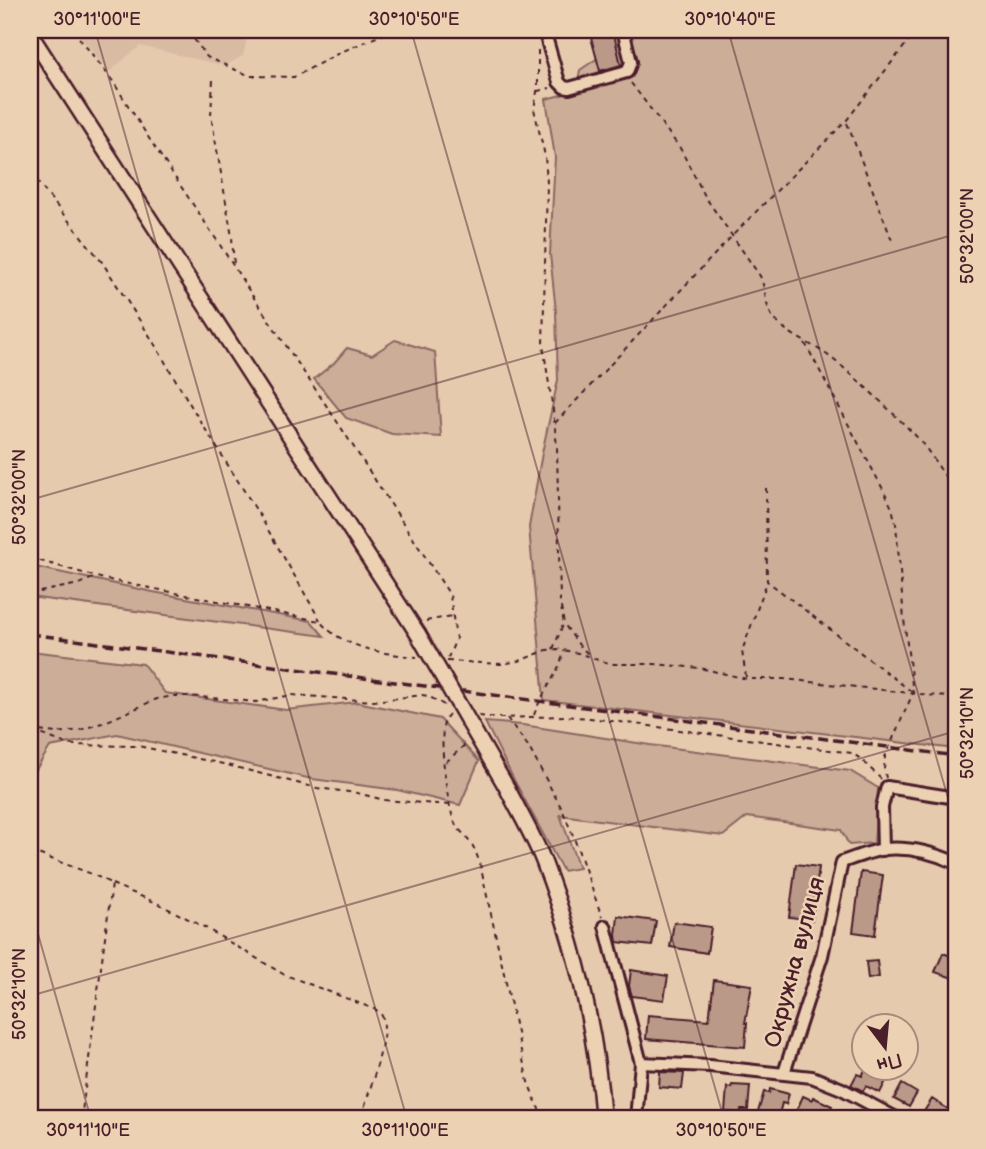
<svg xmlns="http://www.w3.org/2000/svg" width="986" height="1149" font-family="'Balsamiq Sans',sans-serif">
<rect width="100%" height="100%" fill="#e6caae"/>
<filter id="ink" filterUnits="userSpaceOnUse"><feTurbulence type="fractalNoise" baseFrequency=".0143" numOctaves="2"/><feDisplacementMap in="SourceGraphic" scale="14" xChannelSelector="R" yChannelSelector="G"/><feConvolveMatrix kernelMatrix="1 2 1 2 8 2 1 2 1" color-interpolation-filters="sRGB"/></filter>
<g filter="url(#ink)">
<path fill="#d9bba3" d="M77 30H249L243 56 225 66 140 46 108 73 77 32Z"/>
<path fill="#ccad98" stroke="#8b6662" stroke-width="2" d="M639 30H956V749L544 700 529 527 542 453 558 380 556 312 550 254 555 157 546 99 576 91 580 70Z
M395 340 435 352 441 437 392 434 346 418 314 379 334 363 347 348 372 355Z
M30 566 153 592 311 621 324 636 30 597Z
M30 651 143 664 165 693 286 710 357 702 440 719 479 761 460 805 397 790 312 779 117 734 50 747 30 779Z
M485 722 523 725 650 745 850 771 878 788 874 843 849 845 841 830 747 817 723 836 560 815 579 868 563 871 514 780Z"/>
<path fill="#ba9989" stroke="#4a1f2b" stroke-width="2" d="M589 30H613L621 65 600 71Z
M796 864 819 867 812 920 789 917Z
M861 872 883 875 875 935 853 932Z
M618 916 656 921 652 946 617 942 616 935Z
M674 922 711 927 707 953 670 947Z
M943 953 956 958V979L935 972Z
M877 961 879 977 868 979 866 962Z
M631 970 668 976 664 1000 632 996 629 986Z
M714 980 752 985 745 1023H747L745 1047 646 1039 648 1015 709 1020Z
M866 1068H871L888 1077 880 1093 866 1086 863 1091 851 1085 857 1074 862 1076Z
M660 1072 684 1073 682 1089 659 1087Z
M902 1084 917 1093 909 1107 894 1099Z
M732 1085 750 1086 748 1110H741L740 1113 725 1112 727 1087 731 1088Z
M770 1089 789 1094 786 1104 782 1103 778 1118 758 1112 764 1092 769 1093Z
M803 1096 812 1100 813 1097 832 1106 825 1119 808 1112 805 1118 795 1114Z
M932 1099 956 1114V1119H926L921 1116Z"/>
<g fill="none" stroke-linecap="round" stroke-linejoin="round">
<defs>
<path id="minor" d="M544 30 559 82 564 87 569 88 627 72 631 62 623 30
M883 850 882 807 887 787 956 798
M605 926 641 1063 710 1066 812 1077 842 1089 898 1119
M784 1073 822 956 842 862C856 857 871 851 885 849 910 847 934 853 956 863
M636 1119 641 1063"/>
<path id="major" d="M30 34 418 634
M507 788C519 812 533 835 543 860 575 943 596 1031 603 1119"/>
</defs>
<use href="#minor" stroke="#4a1f2b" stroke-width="16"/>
<use href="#major" stroke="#4a1f2b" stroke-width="19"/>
<path stroke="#4a1f2b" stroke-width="2" stroke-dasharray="5 5" stroke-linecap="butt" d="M73 30 112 80 152 143 220 245 250 292 338 423 450 595 456 639 447 660
M194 39 207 57 236 70 251 76 294 77 341 52 393 30
M538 50V86L534 109 545 156 547 183 543 345 553 410 557 447 560 602 564 624 579 645 591 657
M213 80 211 115 232 237 234 266
M631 83 680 148 706 198 760 276C767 291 764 309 776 321 791 337 813 344 830 357 859 379 886 407 913 433 930 450 940 472 956 490
M538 91 550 88
M847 123 893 243
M30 173 102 262 151 338 197 416 260 516 320 620
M805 343 885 493 892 508 896 524 904 619 913 693 885 757 884 769 886 778
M555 423 733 235 846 121 917 30
M766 488 767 581 912 692
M30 558 104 579 320 621C341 648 385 654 417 657
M30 594 79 584 93 578
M426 621 452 616
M553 649 563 625
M447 661 501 664 519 661 547 650 558 649 578 653 601 661 614 664H654L700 668 747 679H784L956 698
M746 677 742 651 767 582
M449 714C446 718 445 718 444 723 439 740 447 812 457 827 460 831 465 835 468 839 474 846 477 855 480 864L519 1042 528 1082 543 1119
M534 715C542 692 559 674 564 651
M479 716 501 718 564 716 590 718 852 753 862 760 881 779
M507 718 528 746 562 809 574 838 602 917
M30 730 56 733 80 730 105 722 157 699 174 696H189L256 702 292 695 374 701 422 695 428 696 444 705
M33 731 69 745 138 746 223 764 317 788 357 793 384 800 449 805
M446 762 468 742
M30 851 92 874 112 884 81 1119
M112 884 159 904 204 927 283 974 374 1009C378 1011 380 1012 382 1016 391 1033 366 1099 361 1119"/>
<use href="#minor" stroke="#ecd1b3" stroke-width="10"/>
<use href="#major" stroke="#ecd1b3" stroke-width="14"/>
<path stroke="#4a1f2b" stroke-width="3.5" stroke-dasharray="10 5" stroke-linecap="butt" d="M30 634 956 756"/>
<defs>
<path id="major-bridge" d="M418 634 507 788"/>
</defs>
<use href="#major-bridge" stroke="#4a1f2b" stroke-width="19" stroke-linecap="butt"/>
<use href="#major-bridge" stroke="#ecd1b3" stroke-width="14"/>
</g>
</g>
<path fill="none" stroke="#4a1f2b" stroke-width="2" stroke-opacity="0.45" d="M95 30 407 1119M411 30 724 1119M728 30 956 826M30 500 956 234M30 906 91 1119M30 996 956 731"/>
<g text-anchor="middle" stroke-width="5" stroke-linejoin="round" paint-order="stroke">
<g font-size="23" fill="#4a1f2b" stroke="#ecd1b3">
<text transform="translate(794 962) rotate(-75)" y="8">Окружна вулиця</text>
</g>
</g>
<rect width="986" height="1149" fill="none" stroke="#ecd1b3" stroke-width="77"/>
<g transform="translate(885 1047) rotate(164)"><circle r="33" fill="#ecd1b3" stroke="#ab8a7d" stroke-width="2"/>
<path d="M0-5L12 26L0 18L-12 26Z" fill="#4a1f2b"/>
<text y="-10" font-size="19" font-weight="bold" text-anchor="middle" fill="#4a1f2b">Пн</text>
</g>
<rect x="38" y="38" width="910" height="1072" fill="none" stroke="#4a1f2b" stroke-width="2.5"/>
<g font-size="18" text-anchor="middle" fill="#4a1f2b">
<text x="97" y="25">30°11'00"E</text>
<text x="414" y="25">30°10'50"E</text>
<text x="730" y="25">30°10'40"E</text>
<text transform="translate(967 236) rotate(-90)" y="6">50°32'00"N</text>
<text transform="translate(19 497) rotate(-90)" y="6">50°32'00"N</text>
<text transform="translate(967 733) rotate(-90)" y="6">50°32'10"N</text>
<text transform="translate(19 994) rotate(-90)" y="6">50°32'10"N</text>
<text x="88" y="1136">30°11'10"E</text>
<text x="405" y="1136">30°11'00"E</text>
<text x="721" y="1136">30°10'50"E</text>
</g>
</svg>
